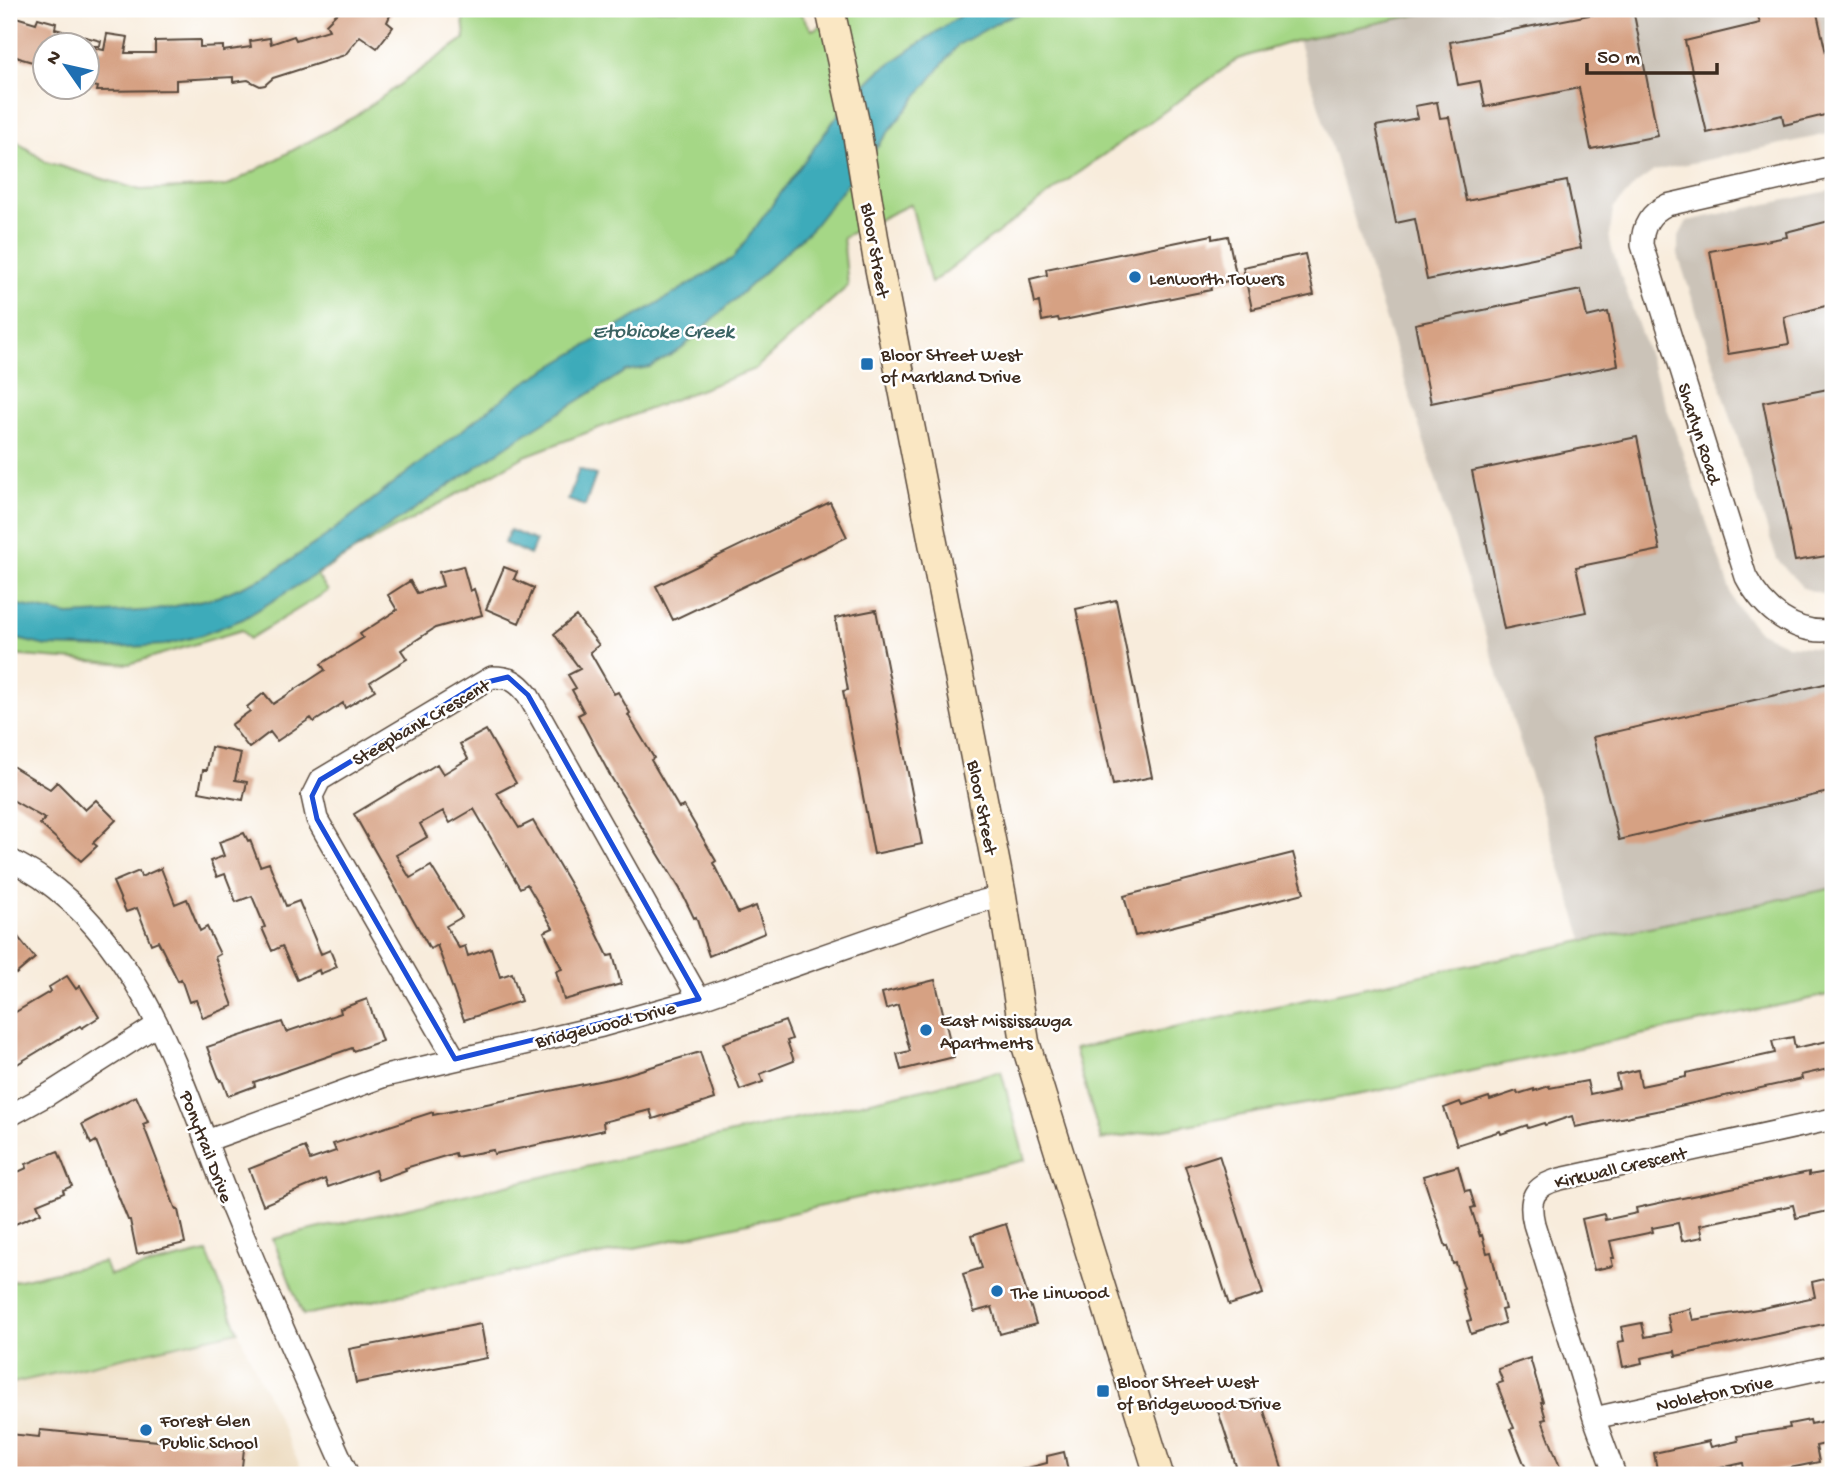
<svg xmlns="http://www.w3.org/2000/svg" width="1842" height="1484" font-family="'Gochi Hand',sans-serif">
<rect width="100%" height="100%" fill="#fff"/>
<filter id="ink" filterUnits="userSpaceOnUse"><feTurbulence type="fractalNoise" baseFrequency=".0143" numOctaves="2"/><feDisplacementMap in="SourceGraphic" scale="14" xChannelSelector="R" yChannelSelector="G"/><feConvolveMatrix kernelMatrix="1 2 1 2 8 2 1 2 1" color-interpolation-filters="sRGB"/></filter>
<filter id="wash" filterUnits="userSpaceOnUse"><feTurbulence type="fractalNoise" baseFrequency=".00686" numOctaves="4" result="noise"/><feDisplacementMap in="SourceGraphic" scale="28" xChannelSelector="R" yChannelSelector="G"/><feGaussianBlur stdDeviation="1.57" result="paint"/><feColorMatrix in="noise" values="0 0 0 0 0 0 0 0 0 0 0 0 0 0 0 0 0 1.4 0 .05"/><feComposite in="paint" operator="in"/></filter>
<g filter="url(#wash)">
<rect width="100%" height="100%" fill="#f8ecdc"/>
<path fill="#ebd8ba" d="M238 1331 304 1475H9V1384Z"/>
<path fill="#cbc3b8" d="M1443 9H1833V133L1654 171 1636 184 1613 209 1609 241 1735 604 1758 631 1787 645 1833 649V888L1584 942 1447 515 1298 40Z
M1833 190V593L1826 595 1803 588 1777 559 1678 255V238L1687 221Z"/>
<path fill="#a5d786" stroke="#708052" stroke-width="2" d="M462 9H797L812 30 858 9H1443L1298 40 1238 59 1068 180 931 283 911 204 843 237 848 286 755 369 525 456 358 549 317 575 328 591 249 639 242 630 129 664 9 655V136L46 162 140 190 227 186 354 117 465 38Z
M1833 888V994L1368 1093 1101 1140 1074 1049Z
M1001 1071 1025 1160 664 1242 303 1315 273 1239Z
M207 1252 238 1331 9 1384V1282L104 1262 109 1275Z"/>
<path fill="#3cabba" stroke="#3c6a6c" stroke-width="2" d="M970 9H1035L1006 18 958 45 812 228 681 349 650 367 626 371 519 438 347 555 243 619 202 635 164 645 112 648 46 646 9 637V603L69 615 157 610 217 597 267 576 326 536 519 386 733 258 847 103 879 71Z
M579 469 596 475 585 506 568 500Z
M510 530 536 541 530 555 504 543Z"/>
<g id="blocks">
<path fill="#d6a183" d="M341 9H393L387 22 393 27 377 48 360 36 345 55 273 78 265 85 260 86 248 80 233 82V77L176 80V90L97 91 98 87 88 85V47L104 50 107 34 128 37 125 53H155V41L200 40V47L223 46V51L251 47 250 41 270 38 271 44 294 36 296 40 329 30 326 24Z
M1620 9H1633L1658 136 1591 149 1579 88 1485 107 1480 81 1458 85 1450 42Z
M1787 9H1816L1833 84V113L1784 125 1782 115 1707 133 1685 41 1760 23 1758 16Z
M9 15 36 23 38 18 56 23 55 29 101 41 100 46H46V66L22 59 9 54Z
M1437 102 1440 118 1449 117 1466 201 1567 181 1581 248 1427 280 1415 219 1396 223 1376 126 1418 118 1415 106Z
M1833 220V304L1784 317 1789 344 1728 354 1710 251 1787 237 1786 232Z
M1212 235V239L1228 236 1237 279 1210 285 1211 290 1059 321 1058 318 1042 321 1039 302 1035 303 1030 279 1047 275 1046 269Z
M1305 254 1314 295 1252 309 1243 267Z
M1581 290 1587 317 1608 312 1618 365 1431 403 1415 324Z
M1833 388V555L1795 561 1763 402Z
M1637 437 1660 550 1576 567 1586 612 1504 629 1472 471Z
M830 502 847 537 673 620 656 586Z
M463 566 470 591 474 589 482 615 435 628 401 650 407 659 370 682 375 690 345 708 343 703 314 722 311 718 277 741 270 732 249 748 231 725 250 711 247 707 264 693 273 704 325 670 321 664 363 638 360 634 397 610 388 595 410 581 417 593 443 586 439 572Z
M504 567 517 572 514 579 534 588 519 623 486 609Z
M1116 600 1152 777 1113 785 1076 609Z
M876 610 922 844 874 854 843 691 848 690 835 618Z
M576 616 599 645 590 652 614 694 618 692 630 713 628 715 654 758 651 760 679 808 684 806 716 861 713 863 738 913 756 906 765 933 709 956 696 917 694 918 680 889 611 777 578 715 584 712 572 690 576 688 568 675 580 669 554 634Z
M1833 682V791L1619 840 1593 737Z
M486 730 516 783 497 793 519 828 533 821 586 911 608 956 613 955 621 984 564 1000 556 971 562 969 544 932 553 928 527 884 520 888 474 809 450 823 443 811 420 824 427 837 396 855 410 878 431 866 462 917 446 926 459 948 465 946 468 956 491 948 500 977 512 973 521 1001 464 1020 437 945 430 949 354 814 437 764 443 774 468 759 460 744Z
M211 747 241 753 235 780 247 782 243 800 199 792 203 770H207Z
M9 764 50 789 57 782 85 810 96 800 116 820 93 843 97 846 81 861 40 824 45 819 9 798Z
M244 833 248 841 250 840 260 866 269 863 286 906 299 901 321 954 330 950 337 967 320 974 319 970 297 980 282 946 272 951 262 928 265 927 252 896 236 902 225 874 217 877 210 861 224 856 219 842Z
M1293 853 1304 893 1135 936 1124 896Z
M161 868 175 904 187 899 200 931 207 927 220 954 215 957 233 1006 203 1018 196 1000 189 1002 181 979 178 981 158 941 151 944 137 908 126 912 113 882 139 871 141 877Z
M9 926 35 958 16 974 9 965Z
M67 976 76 989 80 986 99 1017 82 1028 80 1026 9 1069V1016L51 991 49 987Z
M935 980 954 1057 901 1070 897 1054 910 1051 898 1005 886 1009 882 993Z
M367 999 382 1041 353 1051 352 1048 306 1064 254 1082 255 1086 228 1096 222 1080 220 1081 207 1047 282 1022 286 1032 341 1013 340 1009Z
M785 1021 792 1039 787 1041 794 1061 760 1074 763 1082 740 1090 723 1043Z
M1793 1037 1795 1048 1833 1040V1068L1801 1075 1802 1079 1666 1109 1575 1127 1572 1116 1545 1125 1544 1123 1528 1128 1527 1125 1501 1134 1500 1131 1457 1145 1444 1108 1460 1102 1462 1106 1489 1097 1490 1100 1517 1091 1518 1094 1534 1089V1091L1549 1086 1550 1088 1587 1081 1590 1094 1619 1088 1616 1075 1638 1070 1641 1086 1686 1077V1073L1775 1053 1772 1041Z
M700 1052 715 1099 653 1119 650 1110 603 1122 604 1130 565 1139 494 1154 493 1150 456 1157 455 1153 405 1168 406 1170 378 1180 375 1170 328 1187 325 1179 263 1205 249 1169 305 1147 310 1160 336 1151 333 1144 433 1112V1115L618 1077Z
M136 1096 148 1122 143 1124 176 1210H178L185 1243 137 1254 130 1220H128L96 1141 91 1144 82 1124Z
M58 1151 72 1186 63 1190 64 1193 37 1204 41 1213 13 1225 9 1216V1176L27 1168 26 1164Z
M1219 1155 1263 1294 1229 1305 1185 1166Z
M1458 1166 1465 1191 1470 1190 1475 1207 1471 1208 1480 1236 1482 1235 1487 1253 1491 1252 1505 1309 1501 1310 1505 1323 1471 1334 1467 1321 1471 1320 1462 1290 1464 1289 1456 1263 1453 1264 1448 1246 1446 1247 1423 1176Z
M1833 1171V1210L1796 1218 1793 1205 1700 1225 1703 1237 1682 1241 1678 1223 1652 1228 1653 1232 1610 1241 1614 1258H1611L1613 1266 1594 1270 1582 1219 1604 1214 1605 1220 1637 1213 1636 1208 1668 1201 1809 1172V1175Z
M1006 1224 1036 1324 1000 1334 992 1307 974 1312 963 1274 982 1268 972 1235Z
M1833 1277V1322L1676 1356 1675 1351 1641 1358 1642 1363 1623 1367 1618 1342 1624 1341 1621 1327 1642 1323 1645 1337 1671 1332 1667 1314 1690 1309 1693 1320 1763 1308 1815 1297 1812 1282Z
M481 1324 487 1358 356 1383 349 1349Z
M1530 1358 1543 1402H1541L1546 1419 1542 1420 1563 1475H1532L1530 1470 1527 1471 1510 1429 1514 1428 1497 1384 1503 1382 1498 1369Z
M1260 1398 1284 1475H1239L1218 1411Z
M1833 1419V1442L1816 1446 1819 1462 1756 1475H1745L1743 1463 1688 1475H1658L1654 1453 1709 1441 1711 1447 1738 1441 1737 1436 1790 1428 1789 1424 1810 1420 1811 1424Z
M40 1430 244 1449 241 1475H9L10 1434 39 1437Z
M1064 1452 1069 1475H1021L1020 1470 1047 1463V1456Z"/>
</g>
</g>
<g filter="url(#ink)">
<use href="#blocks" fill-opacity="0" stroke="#57473a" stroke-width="2"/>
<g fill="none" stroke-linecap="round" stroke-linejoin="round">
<defs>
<path id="minor" d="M1833 167 1667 205C1650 213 1642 226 1642 245L1746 577C1763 609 1795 636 1833 630
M9 859C19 865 31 871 41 878 151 955 185 1095 234 1213 270 1301 309 1388 348 1475
M455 1059 317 819 312 796 320 780 492 677C510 677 517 681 528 695L699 999
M9 1116 49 1094 157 1025
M206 1141 385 1076 602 1026 699 999 964 906 1002 896
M1594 1418 1833 1366
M1615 1475 1594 1418 1534 1224C1528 1199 1533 1186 1560 1179L1833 1119"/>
<path id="secondary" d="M830 9 856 127 877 256 1002 896 1025 1042 1159 1475"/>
</defs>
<use href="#minor" stroke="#57473a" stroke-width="24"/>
<use href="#secondary" stroke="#57473a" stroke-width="31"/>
<use href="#minor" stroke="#fff" stroke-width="21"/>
<use href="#secondary" stroke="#fae7c3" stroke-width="28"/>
</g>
</g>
<path fill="none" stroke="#1d4ed8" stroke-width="5" stroke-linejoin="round" d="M508 677 528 695 699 999 455 1059 317 819 312 796 320 780 479 684Z"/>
<g fill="#1f6fb2" stroke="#fff" stroke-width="2.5">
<circle cx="1135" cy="277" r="7"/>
<rect x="860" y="357" width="14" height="14" rx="3.5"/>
<circle cx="926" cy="1030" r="7"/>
<circle cx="997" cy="1291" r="7"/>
<rect x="1096" y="1384" width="14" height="14" rx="3.5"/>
<circle cx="146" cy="1430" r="7"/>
</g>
<g text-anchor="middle" stroke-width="5" stroke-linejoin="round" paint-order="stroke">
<g font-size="19" fill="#3b2a1e" stroke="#fff">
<text transform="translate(877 250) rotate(80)" y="7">Bloor Street</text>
<text transform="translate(1701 433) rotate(72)" y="7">Sharlyn Road</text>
<text transform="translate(420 721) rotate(-30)" y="7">Steepbank Crescent</text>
<text transform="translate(984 807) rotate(79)" y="7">Bloor Street</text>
<text transform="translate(605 1023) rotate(-14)" y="7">Bridgewood Drive</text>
<text transform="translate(208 1146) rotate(69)" y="7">Ponytrail Drive</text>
<text transform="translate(1620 1166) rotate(-13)" y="7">Kirkwall Crescent</text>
<text transform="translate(1714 1392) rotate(-12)" y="7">Nobleton Drive</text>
</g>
<g font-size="19" fill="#3b2a1e" stroke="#fff" text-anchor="start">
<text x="1149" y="284">Lenworth Towers</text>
<text x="881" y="360">Bloor Street West<tspan x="881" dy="22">of Markland Drive</tspan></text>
<text x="940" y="1026">East Mississauga<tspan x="940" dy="22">Apartments</tspan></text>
<text x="1011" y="1298">The Linwood</text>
<text x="1117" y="1387">Bloor Street West<tspan x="1117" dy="22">of Bridgewood Drive</tspan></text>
<text x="160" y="1426">Forest Glen<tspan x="160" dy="22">Public School</tspan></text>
</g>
<g font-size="21" font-style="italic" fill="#3b6464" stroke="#fff">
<text x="663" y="337">Etobicoke Creek</text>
</g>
</g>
<rect width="1842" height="1484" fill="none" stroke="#fff" stroke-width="35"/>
<g transform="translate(66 66) rotate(304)"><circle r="33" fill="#ffffff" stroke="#b1aaa5" stroke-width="2"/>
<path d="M0-5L12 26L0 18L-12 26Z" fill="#1f6fb2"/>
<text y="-10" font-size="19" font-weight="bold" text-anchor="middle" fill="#3b2a1e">N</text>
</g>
<path d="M1587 63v10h130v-10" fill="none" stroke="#3b2a1e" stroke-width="3.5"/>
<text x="1597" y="63" font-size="21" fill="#3b2a1e" stroke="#ffffff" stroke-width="5" paint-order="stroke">50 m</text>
</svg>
